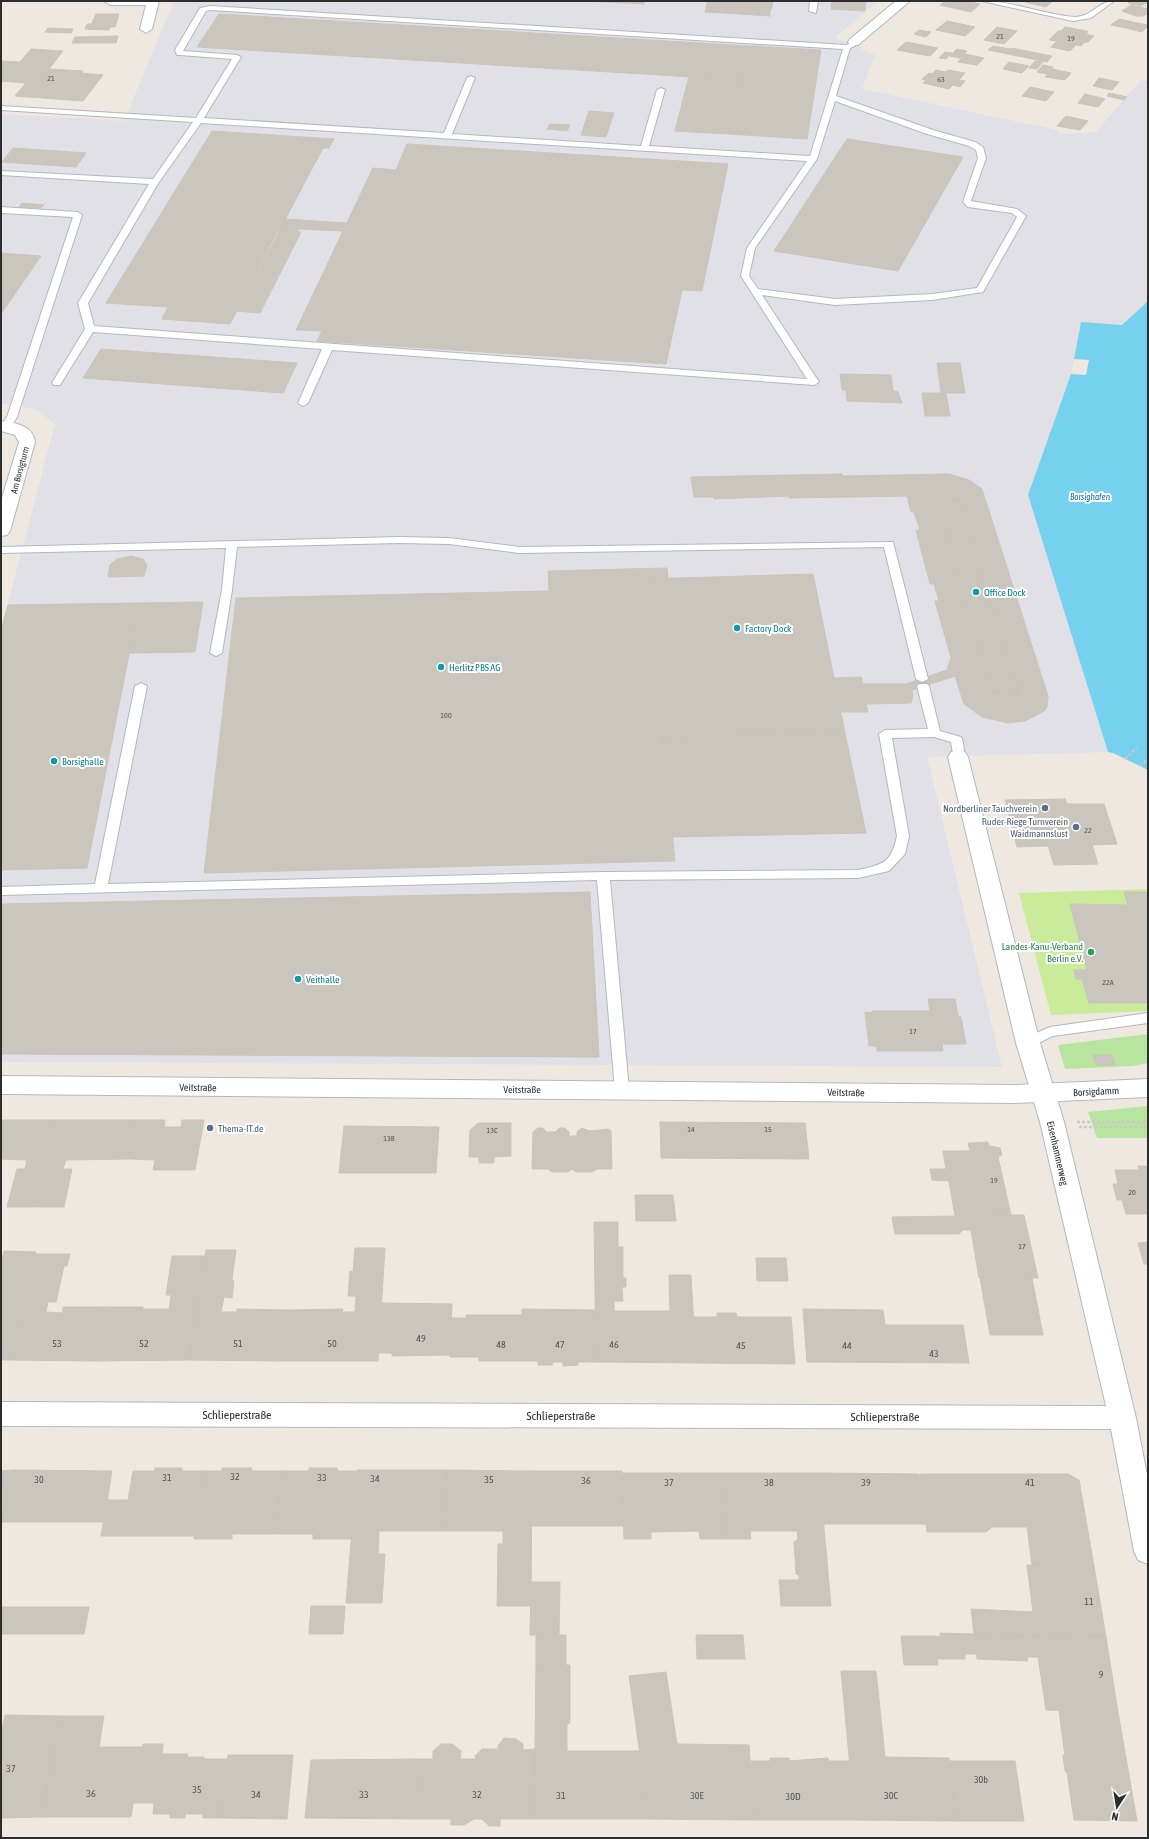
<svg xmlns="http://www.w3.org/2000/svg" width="1149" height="1839" font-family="'Asap Condensed',sans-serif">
<rect width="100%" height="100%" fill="#eee8e0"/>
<path fill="#e2e0e7" d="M174 1H878L835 38 862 47 860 50 875 55 862 89 1058 130 1060 134 1096 132 1141 80 1148 81V301L1122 325 1081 323 1071 374 1028 495 1108 752 927 757 1002 1067 1 1062V630L55 424 35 409 1 403V114L124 121Z"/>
<path fill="#b7e49e" d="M1148 1034V1063L1133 1066 1065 1069 1058 1045Z
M1148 1106V1138H1097L1088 1112Z"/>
<path fill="#caeb9a" d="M1148 889V1011L1051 1015 1019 893Z"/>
<path fill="#75d1ee" d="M1148 301V770L1113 753 1108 752 1028 495 1071 374 1086 375 1089 360 1074 359 1081 322 1122 325Z"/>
<path fill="#cac6be" stroke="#cac4b9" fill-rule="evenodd" d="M586 1H645L644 4Z
M708 1H772L773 3 769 15 771 16 705 12Z
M832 1H866L865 11 831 9Z
M946 1H966L980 4 971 12 940 5Z
M1026 1H1053L1046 7 1025 2Z
M1132 1H1143L1148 2 1141 6 1128 3Z
M1131 5 1148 9V13L1143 16H1136L1122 11Z
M96 14H119L117 21H93Z
M219 14 750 46 742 80 197 47Z
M1119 19 1133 22 1126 28 1111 25Z
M93 21H117L115 27H110L109 30 85 29 87 24H92Z
M947 21 975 27 965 36 936 30Z
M1133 22 1148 25V26L1142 32 1126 28Z
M997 27 1017 31 1004 44 984 40Z
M1065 27 1087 31 1088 32 1085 34 1094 36 1088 42H1085L1081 46 1076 45 1070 51 1051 47 1057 41 1049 40 1058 31H1061Z
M48 28 73 29 71 33 45 32Z
M919 30 931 32 926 37 914 34Z
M118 36 116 43H72L75 37Z
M906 42 922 45 913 53 897 50Z
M922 45 938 48 930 56 913 53Z
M750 46 821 50 807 139 729 134Z
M993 46 1010 49 1011 48 1052 56 1047 62 988 50Z
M31 49 63 51 49 69 83 71 81 73 103 75 83 101 15 96 26 83 1 81V61L20 62Z
M957 49 967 51 960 58 950 56Z
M945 52 952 53 946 59 939 58Z
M965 54 984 58 977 65 958 62Z
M1035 61 1043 62 1037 69 1029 68Z
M1009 62 1029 66 1022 73 1003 69Z
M1043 65 1053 67 1047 74 1037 72Z
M1052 69 1071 73 1065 80 1045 77Z
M936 70 945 72 948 70 965 73 959 80 965 81 960 87 953 85 949 89 923 83 926 80 922 79 929 73 932 74Z
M689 76 742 80 729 134 675 131Z
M1099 78 1119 82 1112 90 1093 86Z
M1030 87 1054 92 1046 101 1022 96Z
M1109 93 1127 97 1124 100 1107 96Z
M1085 94 1105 99 1098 107 1078 103Z
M589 111 614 113 606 137 581 135Z
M1066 116 1088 121 1080 130 1057 126Z
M550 124 570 125 567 131 547 129Z
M212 131 334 139 329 148H323L230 324 162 319 168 307 106 303Z
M847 139 963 157 898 271 774 251Z
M407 144 728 164 702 291 682 290 666 364 317 341 322 331 296 330 373 168 396 170Z
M13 148 86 153 76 167 2 162Z
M22 203 44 205 41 208 19 207Z
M285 219 346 223 342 231 299 229 298 231 279 230Z
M278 230 301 232 260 313 236 311Z
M1 253 41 256 1 314Z
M101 349 297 363 283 393 83 378Z
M937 363H960L965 393H941Z
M840 374 891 375 893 391 898 392 902 403 847 401 846 390H842Z
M922 393H946L950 416H925Z
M842 474V476L949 474 969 480 982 489 1048 696 1047 707 1044 711 1025 721 1008 723 982 717 964 704 955 676H959L954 656 951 658 935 601H939L934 584H930L916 530H920L914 512H911L907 496 789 498V496L714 499 713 497H694L691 477ZM934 499H960L964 511 937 512ZM943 531H970L974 544H947ZM954 568H981L985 581H957ZM963 601H991L996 614 967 615ZM974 641H1004L1008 655H978ZM1015 677 1020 692 988 693 984 678Z
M934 499H960L964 511 937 512Z
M943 531H970L974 544H947Z
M131 556 143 559 147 565 144 576 108 577 110 565 113 562 117 559Z
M667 568 668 578 644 579 663 737 675 861 204 873 236 598 549 591 548 571Z
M954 568H981L985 581H957Z
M813 574 845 733 663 737 644 579Z
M963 601H991L996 614 967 615Z
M203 602 195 652 129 653 139 603Z
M139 603 87 868 1 870V630L8 605Z
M974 641H1004L1008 655H978Z
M954 656 959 676H955L912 690 906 684 947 670 951 658Z
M861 677 863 684H906L912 690 913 696 911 703 866 704 868 712H841L834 678Z
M1015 677 1020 692 988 693 984 678Z
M845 733 866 833 672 837 663 737Z
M1065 799 1067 804H1104L1117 844 1092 845 1098 864 1054 865 1048 846 1017 847 1005 800Z
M590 892 599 1057 1 1054V904Z
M1124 892H1148V1003H1089L1082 979H1076L1074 970H1087L1070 904 1128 905Z
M928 999H955L958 1016 961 1017 966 1044H942L943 1051H877V1046H869L865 1012 872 1013V1011H930Z
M1093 1055H1112L1115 1065H1096Z
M1 1120H56L36 1207H7L17 1169H25L27 1160 1 1159Z
M56 1120H136L130 1159 66 1160 63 1169H72L64 1207H36Z
M136 1120H165L164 1127H181L182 1120H204L195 1170H153L155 1160 130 1159Z
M660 1122 805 1123 809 1159 661 1158Z
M478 1123H511V1156L494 1157V1163H479V1157H469L470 1130Z
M344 1126 439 1127 436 1173H339Z
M538 1128H543L546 1132H556L559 1128H565L569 1132V1136H577V1132L582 1128 590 1131 608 1129 611 1131 612 1169H597L592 1172H576L572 1169 568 1172H552L548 1169H532L533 1132Z
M988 1142 989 1146 1000 1148 1002 1155 998 1157 1011 1215 955 1216 949 1181 932 1180 930 1169H946L943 1151H970L968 1143Z
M1138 1166H1148V1214H1126L1122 1200H1117L1113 1184H1118L1115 1170H1139Z
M635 1195H673L676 1221H636Z
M1024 1215 1038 1278H979L971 1230H963L959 1234H895L892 1217Z
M594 1222H618V1247H623V1278H626V1287H622L623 1301H614V1311H670L669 1275H691L696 1363 596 1362Z
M1148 1242V1264H1144L1138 1243Z
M355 1248H385L378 1361H283L289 1310 343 1309 342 1312H355L356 1296H348L350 1271 353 1272Z
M206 1250H236L232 1280 234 1281 232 1298 224 1297 221 1312H237V1309L289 1310 283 1361 189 1360Z
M4 1251 36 1252 12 1360H1V1264Z
M36 1254H70L67 1266H64L56 1302H48L46 1312 62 1313 63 1307H104L94 1361 12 1360Z
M172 1256H205L189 1360 94 1361 104 1307H143V1309H169L171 1295H166Z
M756 1258H786L788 1281H757Z
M980 1278H1032L1043 1335H990Z
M382 1303 452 1304 450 1355 392 1356V1353H378Z
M522 1309 595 1310 596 1362H578V1365L563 1366V1362H553L552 1365H538V1361H522Z
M803 1309 883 1310 885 1325H963L969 1363 807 1362Z
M717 1313H736L737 1317H791L795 1364 696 1363 693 1317H717Z
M466 1315H522V1361H479V1357H450L451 1318H466Z
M155 1468H182V1471H204L194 1536H101L107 1500H128L133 1471H154Z
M222 1468H252L251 1471H282L275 1534H232V1539H194L204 1471H222Z
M309 1468H337V1471H356L351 1539H313V1534H275L282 1471H309Z
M13 1470 112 1471 104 1522H2Z
M13 1470 2 1522 1 1528V1471Z
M357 1470H447L445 1531H379L378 1554H385L382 1603H346Z
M447 1470 532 1471 531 1606H497L498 1544H503V1531H445Z
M532 1471H622L623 1526H532Z
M622 1473H722L725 1539H700L699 1531 651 1532V1539H624Z
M722 1473H819L825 1539H798L797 1531H750L751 1539H725Z
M819 1473 919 1474 926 1524H824Z
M920 1474H1068L1079 1480 1094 1566 1032 1565 1027 1527H992L986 1532H927Z
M798 1539H825L831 1606H781L779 1580H799V1575L796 1574 794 1542Z
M1027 1565 1094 1566 1106 1637 974 1634 971 1609 1033 1612Z
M531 1582H560L559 1635H530Z
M311 1606H345L343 1634H309Z
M1 1607H89L84 1634H1Z
M940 1633 974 1634 976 1654H965V1659H938L935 1636 940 1637Z
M974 1634 1106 1637 1118 1712 1046 1710 1038 1657H1027L1028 1661 977 1659Z
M536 1635H566V1665H536Z
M696 1635H743L745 1659H697Z
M901 1636H935L938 1665H904Z
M536 1665H570V1723L567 1724V1751H640L649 1819H534Z
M841 1671H876L885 1757 949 1758 956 1821 855 1820Z
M666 1672 677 1744 749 1745 754 1820 649 1819 629 1676Z
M1059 1711 1118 1712 1137 1821 1074 1820 1067 1772 1065 1771 1063 1755 1065 1756Z
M5 1715 60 1716 42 1817 1 1818V1734Z
M60 1716H104L99 1747H142L131 1817H42Z
M504 1738 516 1739 523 1744V1750L535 1749 534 1819H500V1826H489L482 1819H474L464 1825H451V1819H419L422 1759H433V1751L441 1744H452L461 1751 460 1759H476L475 1756 482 1749H498V1746Z
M143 1744H163L162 1754H188L187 1757H204V1759H228L221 1818H203V1814H185V1818H170V1814H153L154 1803H134Z
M228 1755H293L287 1819 221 1818Z
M770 1758H789V1761L828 1758 829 1761H849L855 1820H754L751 1761H770Z
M422 1759 419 1819 305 1818 311 1760Z
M949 1761H1015L1024 1821H956Z"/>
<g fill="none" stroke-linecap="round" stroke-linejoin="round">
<defs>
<path id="service" d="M810 1H818L816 13 809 11Z
M982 1C1014 1 1044 15 1075 17 1091 17 1099 1 1114 1L1091 18 1073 21Z
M210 6 846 45 855 42V46L850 48 836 96 933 130 975 142 983 147 986 158 971 201 1017 209 1026 216 983 292 932 300 835 305 762 295 819 382 814 385 332 350 308 403 303 406 298 403 322 349 93 332 60 385H54L52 383 85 329 78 303 149 184 1 175V171L153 179 193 122 1 110V106L196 118 232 59 180 55H177L175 50 200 8ZM210 10 843 49 810 156 649 146 665 90 661 88 657 90 641 146 452 134 475 78 471 76 467 78 444 133 204 118 241 57 237 55 183 51 206 11ZM835 101 927 134 969 146 976 150 978 158 963 202 968 207 1012 213 1017 217 977 288 932 294 835 299 758 289 749 276 755 248 817 159ZM201 123 807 161 747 248 741 276 807 379 94 326 88 303 159 182Z
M1 207 78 212 82 215 17 417 10 428 6 429 1 426 7 417 73 217 1 213Z
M399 537 449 538 519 547 893 542 928 679 922 682 916 679 884 547 519 553 449 544 399 543 237 547 232 590 222 653 216 656 210 653 222 590 226 548 1 553V547Z
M141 683 147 686 108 884 603 872 858 870C884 864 891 863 897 836L879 734 885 730 928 729 917 686 919 684H927L929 686 940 731 961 737C964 742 965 755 962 760H954L951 742 934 737 892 738 909 836 905 854 889 871 858 878 610 880 629 1090 627 1094 622 1095 617 1094 615 1090 597 880 1 895V887L95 884 135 686Z
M1148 1013V1023L1053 1036 1028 1048 1023 1047 1021 1043 1023 1039 1050 1027Z"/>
<path id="minor" d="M104 1H159L152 29 146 33 140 29 146 5H110Z
M896 1H910L858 45H850L848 42 850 39Z
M1 421C15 423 33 425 35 442L10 531 7 535 1 536V501L19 442 15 435 1 431Z
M958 751 965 752 968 757 1040 1043 1064 1122 1136 1418 1148 1480V1564L1138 1560 1134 1551 1111 1429 1 1426V1402L1106 1406 1040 1122 1016 1043 948 757 951 752Z"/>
<path id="tertiary" d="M1 1076 1015 1085 1148 1079V1097L1015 1103 1 1094Z"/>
</defs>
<use href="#service" stroke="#b3b7c0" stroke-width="2"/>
<use href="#minor" stroke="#b3b7c0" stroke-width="2"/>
<use href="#tertiary" stroke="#b3b7c0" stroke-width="2"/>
<path stroke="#c8c8c8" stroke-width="2.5" stroke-dasharray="3 2" stroke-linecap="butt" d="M1125 759 1137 748
M1140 766 1148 759
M1077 1122H1148
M1079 1127H1148"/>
<use href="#service" fill="#fff" fill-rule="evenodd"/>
<use href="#minor" fill="#fff" fill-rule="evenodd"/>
<use href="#tertiary" fill="#fff" fill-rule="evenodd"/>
</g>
<g fill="#0f9aa8" stroke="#fff" stroke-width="1.5">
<circle cx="976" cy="592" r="4"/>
<circle cx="737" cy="628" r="4"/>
<circle cx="441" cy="667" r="4"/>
<circle cx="54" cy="761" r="4"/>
<circle cx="298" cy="979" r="4"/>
</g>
<g fill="#5c6f8a" stroke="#fff" stroke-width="1.5">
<circle cx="1045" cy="808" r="4"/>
<circle cx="1076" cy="827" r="4"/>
<circle cx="210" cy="1128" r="4"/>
</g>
<circle fill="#2e9e5b" stroke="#fff" stroke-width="1.5" cx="1091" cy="952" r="4"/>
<g text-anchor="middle" stroke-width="4" stroke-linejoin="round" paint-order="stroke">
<g font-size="8" fill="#545351">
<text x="1000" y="39">21</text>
<text x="1071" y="41">19</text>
<text x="51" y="81">21</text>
<text x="941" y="82">63</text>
<text x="446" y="718">100</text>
<text x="1088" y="833">22</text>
<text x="1108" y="985">22A</text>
<text x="913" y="1034">17</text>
<text x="691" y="1132">14</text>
<text x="768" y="1132">15</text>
<text x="492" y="1133">13C</text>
<text x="389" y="1141">13B</text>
<text x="994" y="1183">19</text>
<text x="1132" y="1195">20</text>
<text x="1022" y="1249">17</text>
</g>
<g font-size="9" fill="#2d2d2d" stroke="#fff">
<text transform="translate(20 470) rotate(-75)" y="3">Am Borsigturm</text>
</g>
<g font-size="9" font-style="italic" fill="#0f72a0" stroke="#fff">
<text x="1090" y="500">Borsighafen</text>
</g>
<g font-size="10" fill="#0d838f" stroke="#fff" text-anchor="start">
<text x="984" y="596">Office Dock</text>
<text x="745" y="632">Factory Dock</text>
<text x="449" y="671">Herlitz PBS AG</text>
<text x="62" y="765">Borsighalle</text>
<text x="306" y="983">Veithalle</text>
</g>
<g font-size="10" fill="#4e5e75" stroke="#fff" text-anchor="end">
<text x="1037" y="812">Nordberliner Tauchverein</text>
<text x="1068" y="825">Ruder-Riege Turnverein<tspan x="1068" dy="12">Waidmannslust</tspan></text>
<text x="218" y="1132" text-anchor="start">Thema-IT.de</text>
</g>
<g font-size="10" fill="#27864d" stroke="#fff" text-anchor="end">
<text x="1083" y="950">Landes-Kanu-Verband<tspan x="1083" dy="12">Berlin e.V.</tspan></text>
</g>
<g font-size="10" fill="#2d2d2d" stroke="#fff">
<text transform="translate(198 1087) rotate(1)" y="4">Veitstraße</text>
<text x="522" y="1093">Veitstraße</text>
<text transform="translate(1096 1091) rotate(-3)" y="4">Borsigdamm</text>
<text transform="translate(846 1092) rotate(1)" y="4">Veitstraße</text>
<text transform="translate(1058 1153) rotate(77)" y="4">Eisenhammerweg</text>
</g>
<g font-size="10" fill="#545351">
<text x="421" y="1342">49</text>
<text x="57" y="1347">53</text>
<text x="144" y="1347">52</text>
<text x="238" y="1347">51</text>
<text x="332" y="1347">50</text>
<text x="501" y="1348">48</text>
<text x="560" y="1348">47</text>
<text x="614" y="1348">46</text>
<text x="741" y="1349">45</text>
<text x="847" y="1349">44</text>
<text x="934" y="1357">43</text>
<text x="235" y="1480">32</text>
<text x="167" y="1481">31</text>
<text x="322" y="1481">33</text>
<text x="375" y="1482">34</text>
<text x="39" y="1483">30</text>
<text x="489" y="1483">35</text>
<text x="586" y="1484">36</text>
<text x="669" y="1486">37</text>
<text x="769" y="1486">38</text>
<text x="866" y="1486">39</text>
<text x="1030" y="1486">41</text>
<text x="1089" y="1605">11</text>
<text x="1101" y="1678">9</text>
<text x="11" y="1772">37</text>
<text x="981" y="1783">30b</text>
<text x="197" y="1793">35</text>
<text x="91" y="1797">36</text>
<text x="256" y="1798">34</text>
<text x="364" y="1798">33</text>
<text x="477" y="1798">32</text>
<text x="561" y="1799">31</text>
<text x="697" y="1799">30E</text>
<text x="891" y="1799">30C</text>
<text x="793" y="1800">30D</text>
</g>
<g font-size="12" fill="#2d2d2d" stroke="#fff">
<text x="237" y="1419">Schlieperstraße</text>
<text x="561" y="1420">Schlieperstraße</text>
<text x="885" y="1421">Schlieperstraße</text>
</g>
</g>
<rect width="1149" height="1839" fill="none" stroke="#2d2d2d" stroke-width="4"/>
<g transform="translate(1117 1807) rotate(192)" stroke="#ffffff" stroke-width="3" paint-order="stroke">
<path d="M0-3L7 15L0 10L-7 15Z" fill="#2d2d2d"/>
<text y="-6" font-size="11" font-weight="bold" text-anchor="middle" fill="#2d2d2d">N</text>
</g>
</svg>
